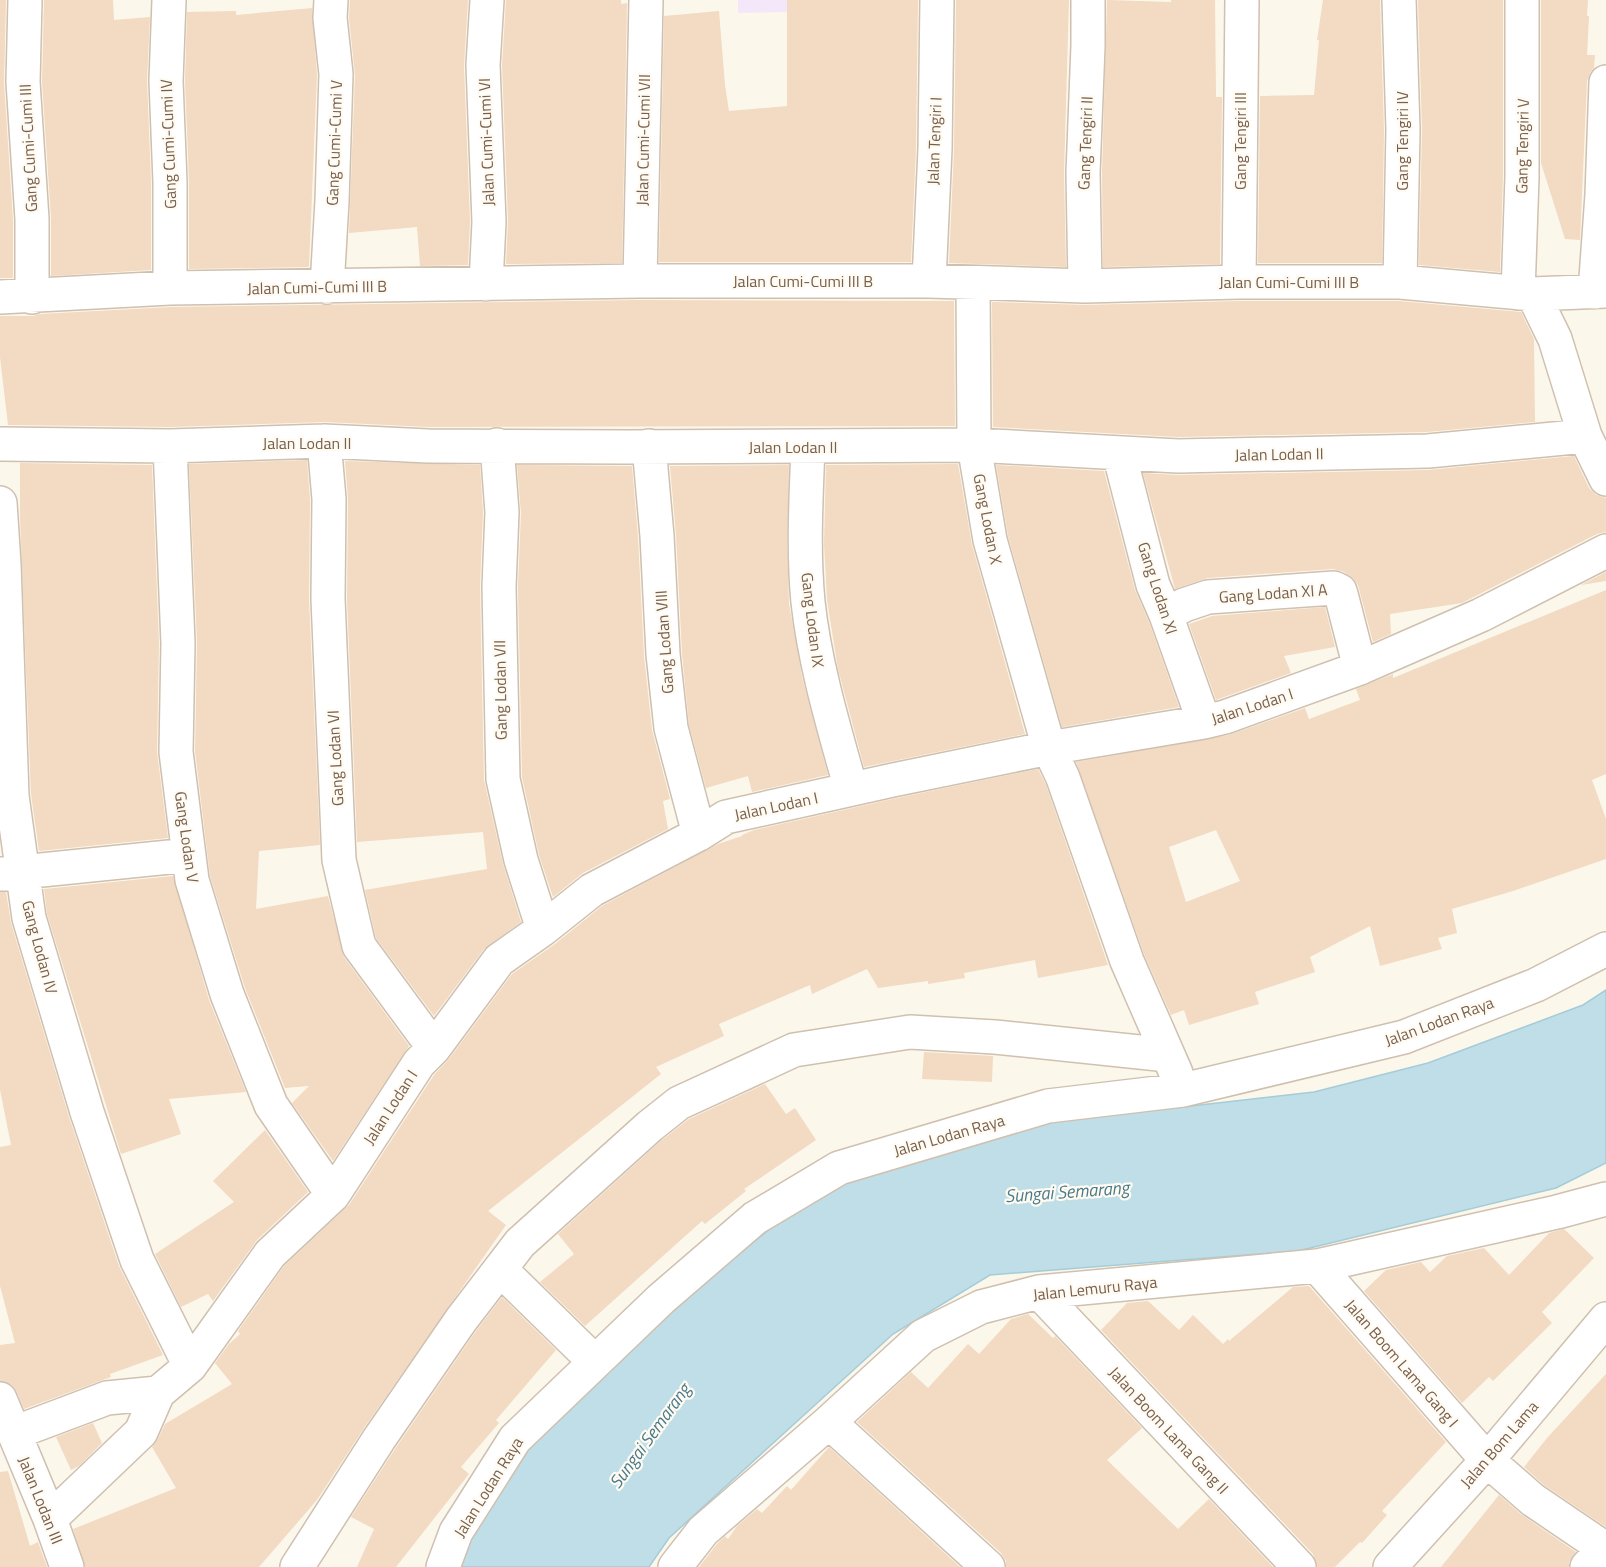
<svg xmlns="http://www.w3.org/2000/svg" width="1606" height="1567" font-family="'Titillium Web',sans-serif">
<rect width="100%" height="100%" fill="#fcf7eb"/>
<path fill="#f4e7f9" d="M738 0H913V9L738 13Z"/>
<path fill="#bfdee7" stroke="#a5ccd8" stroke-width="1.5" d="M1606 990V1163L1556 1188 1298 1251 990 1275 893 1334 669 1538 649 1567H459L460 1533 504 1476 566 1408 706 1281 832 1178 971 1131 1314 1092 1428 1063 1583 1005Z"/>
<path fill="#f2dac3" fill-rule="evenodd" d="M0 0H6L4 83 13 220V278H0Z
M44 0H113L114 20 150 17 147 80 151 182V270L51 276V218L42 82Z
M350 0H468L464 66 470 222 468 265 420 266 417 227 349 233 355 75 349 18Z
M506 0H621V4L627 3 622 263 506 264 508 221 502 65Z
M787 0H918L916 148 911 262H659L664 16 719 11 725 85 729 111 787 106Z
M956 0H1069L1064 173 1066 267 949 263 954 150Z
M1107 0 1171 2V0H1215L1216 97H1222L1220 264 1103 267 1102 173Z
M1323 0H1380L1384 130 1382 263H1258L1260 96 1314 95 1319 40H1317Z
M1418 0H1503V177L1500 272 1419 265 1422 129Z
M1541 0H1588L1587 16H1589L1587 55H1595L1594 68 1590 73 1587 81 1580 240 1565 239 1541 163Z
M312 8 317 75 309 267 189 269V182L185 81 187 12 236 11V15Z
M640 300 954 301 955 426 429 427 325 422 170 427 8 425 0 357V316H33L40 314 171 307Z
M1239 301H1399L1521 312 1534 339 1535 422 1427 432 1178 437 993 427 992 302 1085 305Z
M1574 456 1589 488 1596 495 1606 498V532L1597 534 1462 603 1390 614 1391 634 1373 642 1358 585 1354 579 1342 571 1333 569 1207 578 1175 589 1143 473 1178 475 1428 470Z
M307 460 310 500 309 600 320 845 259 851 256 909 328 896 344 957 409 1046 333 1161 292 1103 309 1086 285 1088 245 988 210 876 195 751 197 642 189 464Z
M345 461 480 465 483 512 480 587 484 780 503 864 521 922 484 949 434 1016 376 938 365 890 487 869 483 832 357 842 347 599 348 499Z
M20 463 152 465 159 643 157 752 168 838 39 851 31 794 20 517Z
M958 464 972 545 1025 734 864 767 838 669 827 600 824 544 826 465Z
M517 465 632 466 638 537 644 656 652 730 670 799 663 801 668 829 583 873 553 897 539 855 522 777 518 587 521 513Z
M789 465 787 544 789 604 802 677 828 775 752 792 748 776 706 788 689 725 682 653 676 535 670 466Z
M996 465 1104 471 1135 590 1149 622 1179 707 1062 727 1008 536Z
M1606 572V581L1581 585Z
M1606 590V774L1592 780 1606 819V859L1513 891 1452 909 1457 933 1438 938 1442 949 1380 966 1370 926 1310 957 1315 972 1255 992 1259 1004 1189 1025 1184 1010 1171 1015 1144 954 1076 762 1229 735 1305 708 1309 719 1360 700 1356 689 1393 674V678ZM1216 830 1240 881 1186 902 1169 847Z
M1325 607 1335 647 1284 656 1291 673 1216 700 1189 624 1212 616Z
M1038 769 1046 785 1108 965 1038 978 1035 960 964 973 965 978 928 984V981L878 988 867 969 812 994 810 985 719 1024 724 1036 656 1067 661 1074 488 1211 506 1225 364 1428 317 1500 259 1567H85L73 1529 176 1488 152 1447 158 1439 165 1424 232 1384 215 1363 229 1344 240 1334 238 1331 284 1266 349 1205 434 1075 449 1059 512 974 555 944 602 906 718 844 742 836V835L754 830 897 798Z
M173 876 209 1000 246 1092 169 1099 181 1134 121 1154 47 914 44 889Z
M0 892H6L11 923 69 1117 119 1266 163 1355 110 1374 111 1377 24 1409 17 1392 12 1385 0 1381V1345L15 1343 0 1286V1147L11 1145 0 1090Z
M924 1052 993 1056 992 1082 922 1079Z
M765 1084 786 1114 795 1108 816 1140 744 1189 746 1191 705 1224 702 1221 585 1326 540 1282 574 1254 558 1234 662 1140 689 1119Z
M265 1130 308 1192 257 1240 213 1301 208 1294 181 1307 155 1254 234 1202 213 1181Z
M1564 1229 1594 1258 1542 1312 1552 1323 1493 1381 1489 1377 1462 1403 1364 1291 1386 1270 1421 1262 1430 1272 1447 1256 1484 1248 1509 1275 1549 1233Z
M1309 1286 1446 1442 1382 1511 1387 1515 1362 1543 1360 1542 1335 1567H1317L1313 1554 1101 1330 1127 1303 1148 1301 1179 1330 1193 1315 1223 1344 1228 1339 1229 1341 1293 1287Z
M502 1297 556 1350 496 1420 499 1423 461 1467 469 1474 396 1567H357L374 1529 351 1517 395 1449 476 1331Z
M1028 1314 1053 1338 1055 1336 1142 1428 1107 1460 1178 1529 1209 1499 1273 1567H1006V1561L1001 1553 857 1422 911 1372 928 1388 968 1344 979 1354 1011 1319Z
M1606 1374V1527L1544 1485 1524 1467 1547 1438Z
M93 1423 102 1443 79 1466 71 1470 56 1437Z
M829 1447 960 1567H699L717 1544 725 1536 728 1539 737 1526 757 1509 762 1513 787 1486 791 1490Z
M8 1471 30 1546 38 1542 47 1567H0V1472Z
M1499 1495 1522 1515 1576 1552 1569 1562V1567H1441Z"/>
<g fill="none" stroke-linecap="round" stroke-linejoin="round">
<defs>
<path id="minor" d="M25 0 23 82 32 219V297
M169 0 166 81 170 182V288
M1399 0 1403 130 1400 282
M640 281 646 0
M929 281 935 149 937 0
M1239 282 1242 0
M973 283 974 445 990 540 1049 748 1063 778 1127 961 1176 1073
M486 284 489 222 483 65 487 0
M1085 286 1083 173 1088 46V0
M327 287 332 201 336 74 330 18 331 0
M1595 292 1602 195 1606 82
M1518 293 1522 177V0
M1533 294 1555 339 1585 436 1606 479
M0 297 170 288 640 281H929L1085 286 1239 282H1400L1533 294 1606 291
M324 441 329 499 328 599 339 860 359 946 434 1048
M0 444 170 446 324 441 428 446 627 447 974 445 1178 456 1428 451 1585 436
M497 445 502 512 499 587 503 779 521 860 543 929
M170 446 178 643 176 752 192 880 227 994 271 1105 333 1195
M649 446 657 536 663 654 671 728 699 834
M808 447C806 499 803 550 808 602 815 666 834 728 851 789
M1119 453 1153 585 1166 615 1204 722
M0 503 4 564 12 796 29 918 87 1112 137 1260 190 1366
M1166 615 1184 605 1208 597 1334 588 1340 591 1342 598 1360 668
M2 874 189 855
M1317 1266 1487 1460 1533 1500 1601 1546 1599 1554 1587 1567
M500 1269 595 1362
M1039 1292 1299 1567
M0 1399 50 1519 67 1567
M829 1422 988 1567
M14 1433 107 1398 158 1393
M50 1519 141 1432 158 1393 190 1366 270 1254 333 1195 419 1063 434 1048 499 960 543 929 592 890 699 834 726 817 893 780 1049 748 1204 722 1225 717 1360 668 1481 615 1606 551
M297 1567 379 1439 461 1320 520 1243 650 1126 679 1103 794 1050 910 1032 995 1037 1168 1055
M443 1567 456 1532 515 1439 661 1299 755 1218 839 1168 1048 1106 1183 1090 1404 1037 1536 985 1606 949
M675 1567 703 1531 829 1422 923 1336 981 1307 1039 1292 1317 1266 1557 1212 1606 1199
M1390 1567 1490 1457 1606 1319"/>
</defs>
<use href="#minor" stroke="#cfc0b0" stroke-width="36"/>
<use href="#minor" stroke="#fff" stroke-width="33"/>
</g>
<g text-anchor="middle" stroke-width="4.5" stroke-linejoin="round" paint-order="stroke">
<g font-size="16" fill="#78604e" stroke="#fffbf2">
<text transform="translate(643 140) rotate(-89)" y="6">Jalan Cumi-Cumi VII</text>
<text transform="translate(934 141) rotate(-88)" y="6">Jalan Tengiri I</text>
<text transform="translate(1240 141) rotate(-90)" y="6">Gang Tengiri III</text>
<text transform="translate(1402 141) rotate(-90)" y="6">Gang Tengiri IV</text>
<text transform="translate(486 142) rotate(-92)" y="6">Jalan Cumi-Cumi VI</text>
<text transform="translate(334 143) rotate(-88)" y="6">Gang Cumi-Cumi V</text>
<text transform="translate(1085 143) rotate(-88)" y="6">Gang Tengiri II</text>
<text transform="translate(168 144) rotate(-92)" y="6">Gang Cumi-Cumi IV</text>
<text transform="translate(1522 146) rotate(-89)" y="6">Gang Tengiri V</text>
<text transform="translate(28 148) rotate(-93)" y="6">Gang Cumi-Cumi III</text>
<text x="803" y="287">Jalan Cumi-Cumi III B</text>
<text x="1289" y="288">Jalan Cumi-Cumi III B</text>
<text transform="translate(317 287) rotate(-1)" y="6">Jalan Cumi-Cumi III B</text>
<text x="307" y="449">Jalan Lodan II</text>
<text x="793" y="453">Jalan Lodan II</text>
<text transform="translate(1279 454) rotate(-1)" y="6">Jalan Lodan II</text>
<text transform="translate(988 519) rotate(79)" y="6">Gang Lodan X</text>
<text transform="translate(1158 588) rotate(72)" y="6">Gang Lodan XI</text>
<text transform="translate(1273 593) rotate(-4)" y="6">Gang Lodan XI A</text>
<text transform="translate(813 620) rotate(83)" y="6">Gang Lodan IX</text>
<text transform="translate(664 642) rotate(-94)" y="6">Gang Lodan VIII</text>
<text transform="translate(500 690) rotate(-91)" y="6">Gang Lodan VII</text>
<text transform="translate(1252 706) rotate(-18)" y="6">Jalan Lodan I</text>
<text transform="translate(335 758) rotate(-93)" y="6">Gang Lodan VI</text>
<text transform="translate(776 806) rotate(-12)" y="6">Jalan Lodan I</text>
<text transform="translate(187 837) rotate(82)" y="6">Gang Lodan V</text>
<text transform="translate(40 947) rotate(75)" y="6">Gang Lodan IV</text>
<text transform="translate(1439 1021) rotate(-20)" y="6">Jalan Lodan Raya</text>
<text transform="translate(390 1107) rotate(-57)" y="6">Jalan Lodan I</text>
<text transform="translate(949 1135) rotate(-16)" y="6">Jalan Lodan Raya</text>
<text transform="translate(1095 1288) rotate(-6)" y="6">Jalan Lemuru Raya</text>
<text transform="translate(1402 1363) rotate(49)" y="6">Jalan Boom Lama Gang I</text>
<text transform="translate(1169 1430) rotate(47)" y="6">Jalan Boom Lama Gang II</text>
<text transform="translate(1499 1444) rotate(-49)" y="6">Jalan Bom Lama</text>
<text transform="translate(488 1487) rotate(-58)" y="6">Jalan Lodan Raya</text>
<text transform="translate(41 1500) rotate(68)" y="6">Jalan Lodan III</text>
</g>
<g font-size="18" font-style="italic" fill="#477a8b" stroke="#fffbf2">
<text transform="translate(1067 1192) rotate(-4)" y="6">Sungai Semarang</text>
<text transform="translate(650 1436) rotate(-54)" y="6">Sungai Semarang</text>
</g>
</g>
</svg>
